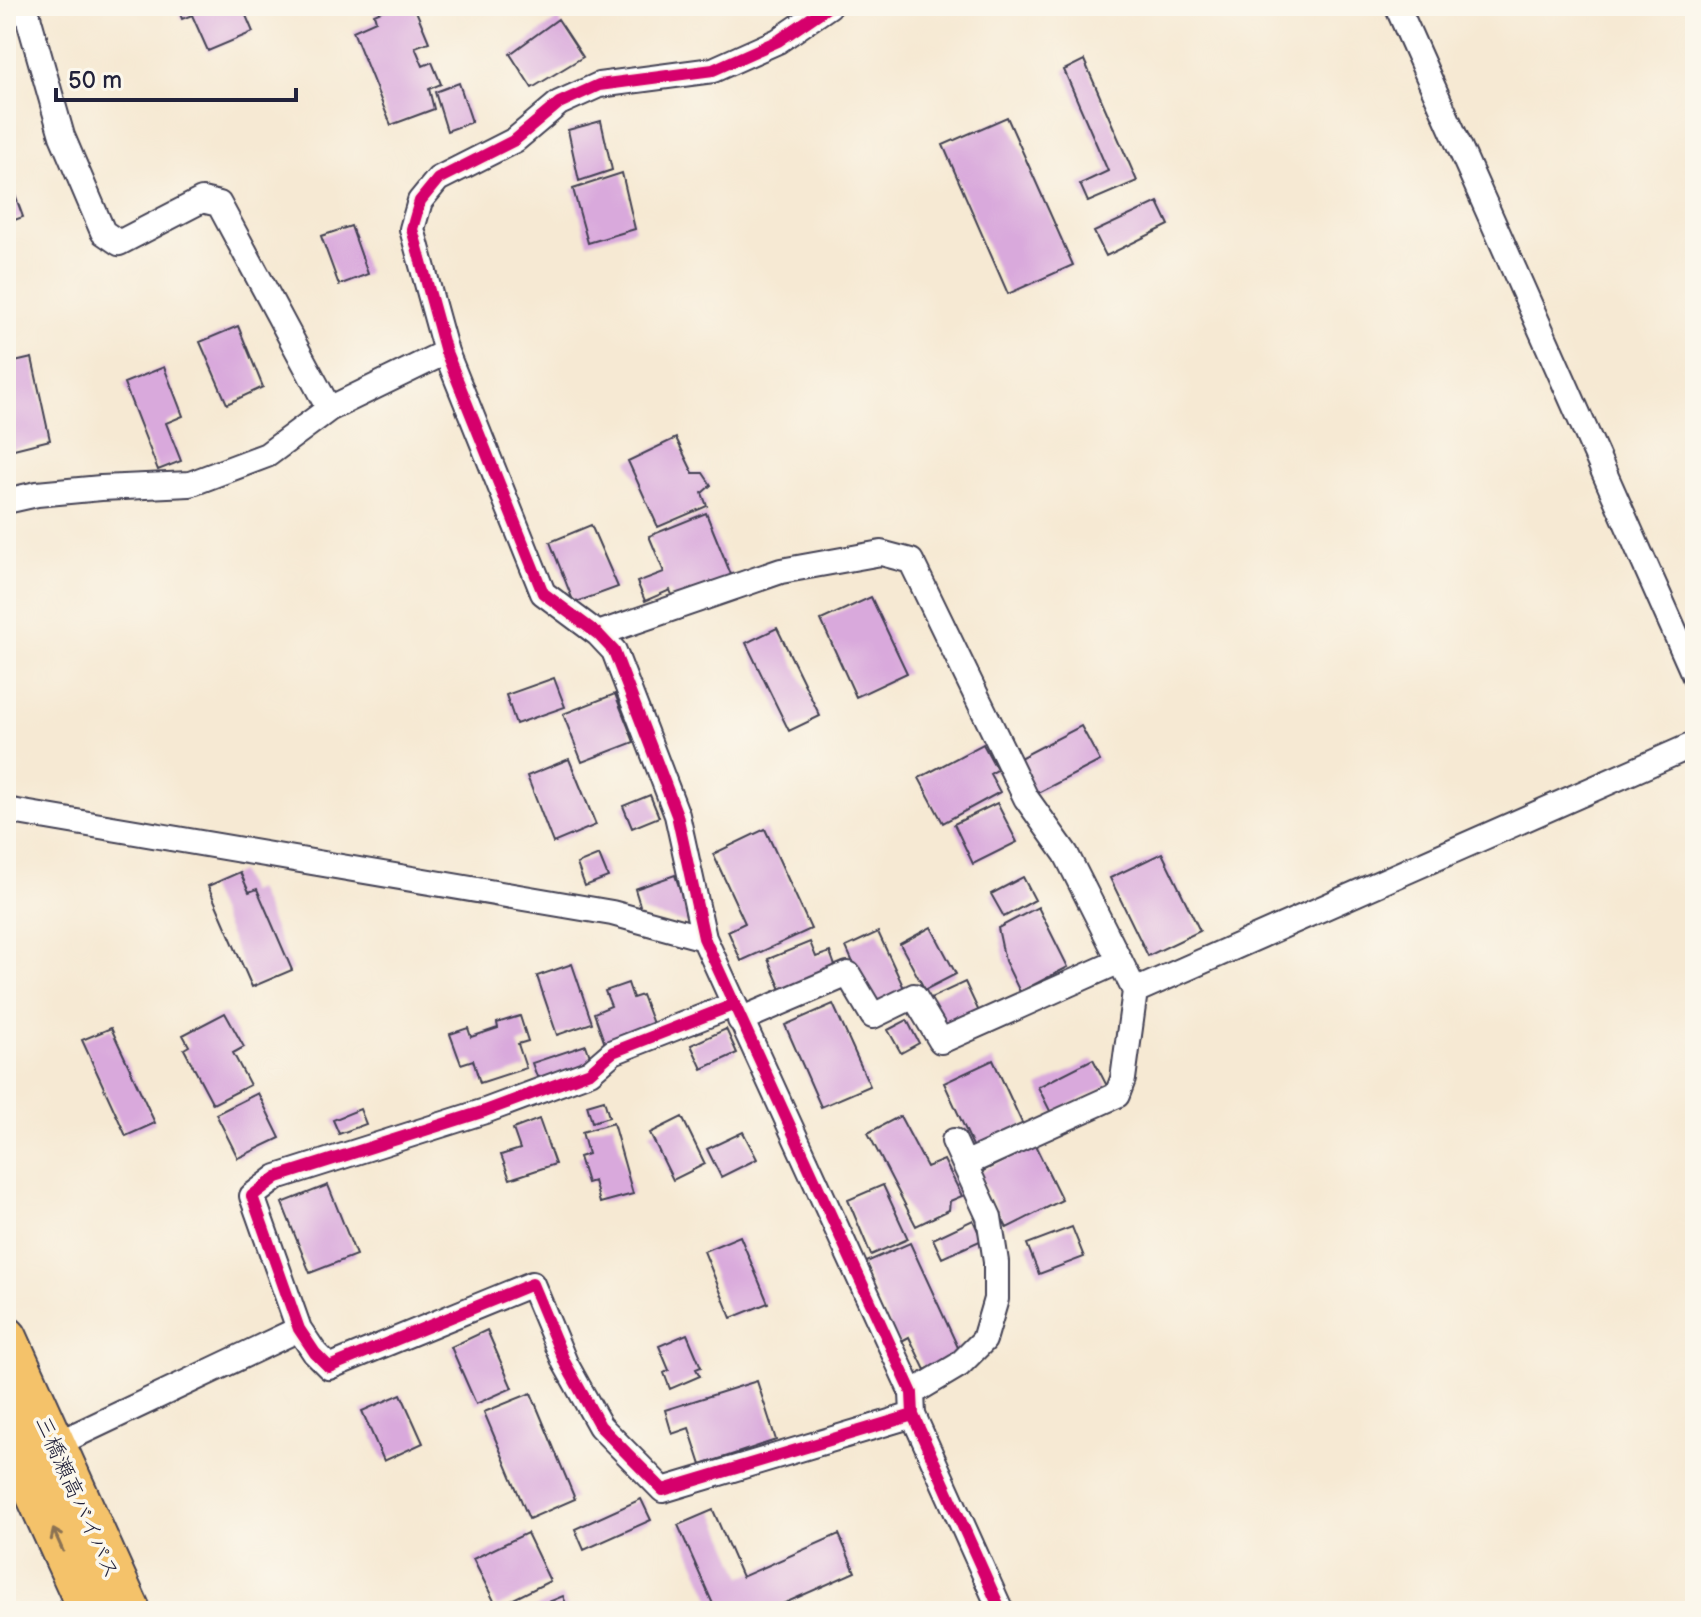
<svg xmlns="http://www.w3.org/2000/svg" width="1701" height="1617" font-family="'Balsamiq Sans','Klee One',sans-serif">
<rect width="100%" height="100%" fill="#fbf7ec"/>
<filter id="ink" filterUnits="userSpaceOnUse"><feTurbulence type="fractalNoise" baseFrequency=".0125" numOctaves="2"/><feDisplacementMap in="SourceGraphic" scale="16" xChannelSelector="R" yChannelSelector="G"/><feConvolveMatrix kernelMatrix="1 2 1 2 8 2 1 2 1" color-interpolation-filters="sRGB"/></filter>
<filter id="wash" filterUnits="userSpaceOnUse"><feTurbulence type="fractalNoise" baseFrequency=".006" numOctaves="4" result="noise"/><feDisplacementMap in="SourceGraphic" scale="32" xChannelSelector="R" yChannelSelector="G"/><feGaussianBlur stdDeviation="1.8" result="paint"/><feColorMatrix in="noise" values="0 0 0 0 0 0 0 0 0 0 0 0 0 0 0 0 0 1.4 0 .05"/><feComposite in="paint" operator="in"/></filter>
<g filter="url(#wash)">
<rect width="100%" height="100%" fill="#f6e9d3"/>
<g id="blocks">
<path fill="#d9a9dc" d="M177 6H242L253 32 208 51 192 15 182 19Z
M393 6H414L429 42 415 47 423 66 432 62 441 84 429 89 434 109 391 125 353 31 376 21 374 14Z
M558 19 583 57 532 88 510 54Z
M1084 60 1137 181 1088 202 1080 184 1108 171 1064 70Z
M459 83 472 122 447 131 435 92Z
M1007 117 1073 265 1008 294 943 145Z
M601 121 612 170 579 181 568 130Z
M622 173 635 229 588 243 573 189Z
M12 187 23 217 6 223V189Z
M1158 202 1169 225 1106 256 1094 232Z
M351 226 368 274 339 285 321 236Z
M238 326 263 387 227 404 200 342Z
M32 358 50 440 6 451V364Z
M164 367 183 416 166 423 181 461 158 470 124 383Z
M676 438 693 473H703L711 485 702 493 707 506 658 527 628 461Z
M706 513 732 577 674 600 670 590 645 601 637 582 664 572 649 536Z
M591 525 618 587 574 603 550 542Z
M871 597 907 673 856 697 821 620Z
M777 628 820 716 789 731 746 643Z
M554 678 565 707 516 724 506 695Z
M615 694 634 742 582 762 563 714Z
M1081 726 1100 761 1034 795 1016 760Z
M983 744 997 770 990 774 1000 792 943 823 919 778Z
M569 759 596 825 553 843 527 776Z
M650 795 659 817 632 828 623 806Z
M997 803 1017 842 973 864 954 824Z
M765 829 811 929 741 961 728 931 745 923 713 854Z
M1162 853 1200 931 1148 956 1110 878Z
M599 855 608 877 585 886 577 864Z
M240 872 249 892 257 889 292 970 252 987 208 886Z
M675 875 692 925 642 912 635 889Z
M1023 877 1035 900 1004 917 991 894Z
M1038 907 1068 967 1020 992 1005 961 998 928Z
M931 927 956 974 925 990 900 944Z
M878 932 909 999 876 1014 846 947Z
M810 942 816 957 830 952 839 977 785 999 768 959Z
M572 964 592 1023 557 1035 537 976Z
M965 982 981 1016 938 1036 922 1002Z
M628 983 633 998 642 995 655 1029 606 1047 594 1013 611 1006 605 991Z
M833 1004 870 1086 821 1107 785 1025Z
M225 1013 244 1047 233 1053 250 1085 213 1104 184 1049 189 1046 183 1035Z
M520 1016 528 1041 518 1044 526 1068 480 1083 473 1060 461 1064 450 1034 468 1028 471 1037 498 1028 497 1023Z
M907 1020 919 1043 901 1053 888 1030Z
M111 1028 155 1123 126 1136 82 1040Z
M726 1029 737 1053 702 1069 691 1045Z
M586 1045 593 1065 539 1082 532 1063Z
M1093 1059 1107 1086 1051 1113 1038 1087Z
M993 1060 1023 1125 974 1148 944 1083Z
M258 1093 280 1138 238 1158 216 1114Z
M604 1100 609 1117 592 1122 587 1105Z
M360 1109 366 1124 339 1134 333 1120Z
M900 1116 927 1167 944 1160 962 1196 950 1201 949 1210 916 1226 868 1133Z
M682 1117 705 1164 673 1180 650 1133Z
M539 1119 555 1164 510 1179 501 1155 520 1149 513 1129Z
M613 1123 633 1194 600 1203 594 1181 587 1183 579 1157 588 1154 582 1132Z
M743 1132 757 1159 721 1177 707 1149Z
M1035 1145 1062 1200 1007 1228 979 1173Z
M328 1185 356 1255 310 1273 282 1203Z
M883 1185 908 1239 871 1255 848 1200Z
M973 1220 982 1240 942 1258 933 1239Z
M1072 1227 1084 1257 1039 1274 1027 1244Z
M740 1236 768 1303 731 1318 704 1251Z
M910 1243 961 1354 925 1370 909 1337 898 1343 862 1264Z
M487 1330 512 1388 476 1404 451 1347Z
M687 1334 701 1367 696 1369 700 1376 670 1389 664 1373 669 1370 659 1346Z
M757 1381 776 1440 701 1465 689 1428 672 1434 665 1410Z
M531 1393 575 1499 529 1519 484 1412Z
M401 1394 423 1443 384 1461 362 1411Z
M641 1499 651 1520 584 1550 575 1529Z
M713 1510 742 1577 839 1534 855 1572 767 1611H716L678 1525Z
M527 1533 550 1581 497 1607 473 1559Z
M563 1596 569 1611H527Z"/>
</g>
</g>
<g filter="url(#ink)">
<use href="#blocks" fill-opacity="0" stroke="#424052" stroke-width="2"/>
<g fill="none" stroke-linecap="round" stroke-linejoin="round">
<defs>
<path id="minor" d="M25 6 62 136 103 232 119 243 202 200 219 204 329 409
M829 6 778 41 713 70 599 85 559 103 515 140 438 179 420 201 412 229 446 352 543 593 598 634 614 651 677 815 704 938 912 1393 913 1415 1001 1611
M1397 6 1695 677
M6 501 37 494 101 488 190 484 267 455 329 409 446 352
M598 634 781 571 881 553 911 561 1026 798 1066 854 1135 991 1123 1079 1117 1095 965 1164
M6 810 612 913 704 938
M1135 991 1695 744
M733 1005 613 1052 590 1072 485 1111 277 1177 252 1196 299 1329 315 1353 329 1367 532 1284 565 1363 600 1426 663 1490 913 1415
M740 1020 848 974 873 1016 914 996 941 1041 1120 961
M912 1393 959 1365 984 1340 996 1299V1262L989 1217 954 1141
M44 1450 299 1329"/>
<path id="trunk" d="M6 1338 129 1611
M6 1426 90 1611"/>
</defs>
<use href="#minor" stroke="#424052" stroke-width="28"/>
<use href="#trunk" stroke="#424052" stroke-width="46"/>
<use href="#minor" stroke="#fff" stroke-width="24"/>
<use href="#trunk" stroke="#f4c26a" stroke-width="42"/>
<defs>
<path id="cycleway" d="M829 6 778 41 713 70 599 85 559 103 515 140 438 179 420 201 412 229 446 352 543 593 598 634 614 651 677 815 704 938 912 1393 913 1415 1001 1611
M733 1005 613 1052 590 1072 485 1111 277 1177 252 1196 299 1329 315 1353 329 1367 532 1284 565 1363 600 1426 663 1490 913 1415"/>
</defs>
<use href="#cycleway" stroke="#fbf7ec" stroke-width="17"/>
<use href="#cycleway" stroke="#d6006c" stroke-width="12"/>
</g>
<defs><path id="oneway-shaft" d="M-6 0H5M1.5-3L5.5 0L1.5 3" fill="none" stroke-width="1.6" stroke-linecap="round" stroke-linejoin="round" transform="scale(2)"/></defs>
<use stroke="#8b7252" href="#oneway-shaft" transform="translate(58 1540) rotate(-114)"/>
</g>
<g text-anchor="middle" stroke-width="7" stroke-linejoin="round" paint-order="stroke">
<g font-size="22" fill="#22223b" stroke="#fbf7ec">
<text transform="translate(78 1497) rotate(66)" y="8">三橋瀬高バイパス</text>
</g>
</g>
<rect width="1701" height="1617" fill="none" stroke="#fbf7ec" stroke-width="32"/>
<path d="M56 88v12h240v-12" fill="none" stroke="#22223b" stroke-width="4"/>
<text x="68" y="88" font-size="24" fill="#22223b" stroke="#fbf7ec" stroke-width="6" paint-order="stroke">50 m</text>
</svg>
